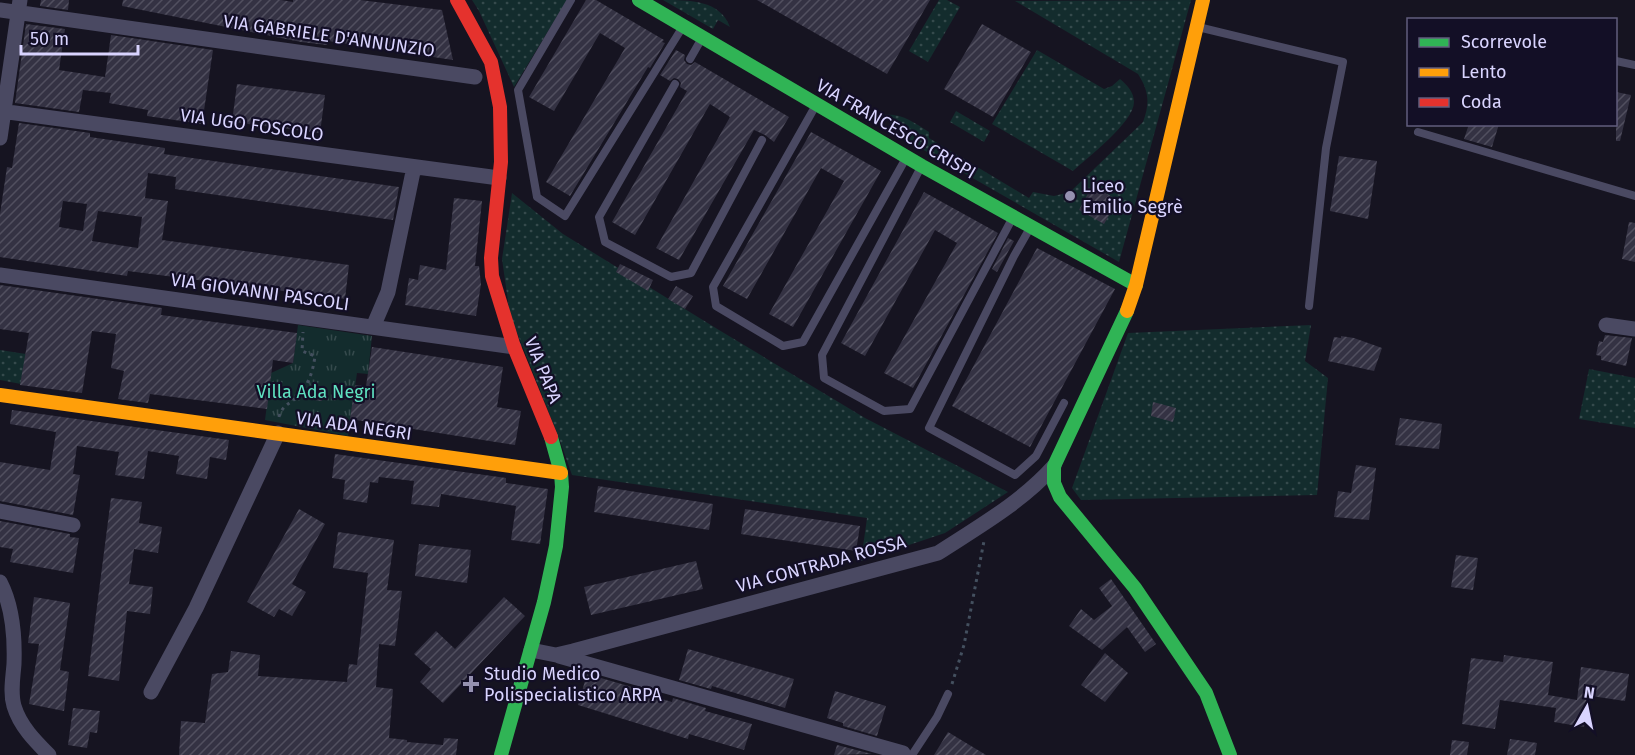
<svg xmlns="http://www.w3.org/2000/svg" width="1635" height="755" font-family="'Fira Sans',sans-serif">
<defs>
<pattern id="grass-dots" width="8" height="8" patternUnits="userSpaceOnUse" patternTransform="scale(1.5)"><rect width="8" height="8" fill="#132c2d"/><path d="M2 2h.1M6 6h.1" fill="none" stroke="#354a4c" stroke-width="1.8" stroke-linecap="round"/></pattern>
<pattern id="park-tufts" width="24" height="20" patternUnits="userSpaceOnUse" patternTransform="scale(1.5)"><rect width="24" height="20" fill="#132c2d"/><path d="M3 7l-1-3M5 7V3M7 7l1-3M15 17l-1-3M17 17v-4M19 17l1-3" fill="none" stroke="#354a4c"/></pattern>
<pattern id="building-hatch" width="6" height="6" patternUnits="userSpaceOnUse" patternTransform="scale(1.5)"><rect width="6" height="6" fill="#343243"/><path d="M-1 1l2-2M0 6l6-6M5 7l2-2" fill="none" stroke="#514f5f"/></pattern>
</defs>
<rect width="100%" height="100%" fill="#161421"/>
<path fill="url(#grass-dots)" d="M472 0H567L514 87 479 11Z
M663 0C690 0 720 0 730 27L718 20 713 29Z
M939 0H947L960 7 928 62 909 51Z
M1191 0 1119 262 887 129 891 122 881 115C901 112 913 122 929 132V138L1029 198 1033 192 1054 196 1070 192 1143 122C1150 103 1149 91 1138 74L1015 1Z
M1037 50 1104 89 1112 86 1120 79C1127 85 1134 92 1134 102 1134 122 1087 158 1073 171L992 124Z
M956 111 990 131 984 142 950 122Z
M512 193 563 234 719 330 865 418 1008 492 945 533 861 561 867 518 572 475 559 438 510 315 502 259Z
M1311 325 1305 361 1328 378 1317 495 1081 500 1072 488 1128 333Z
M0 350 26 354 21 384 0 380Z
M1589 369 1635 378V428L1579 419Z"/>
<path fill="url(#park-tufts)" d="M298 325 372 336 368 374 357 373 348 436 265 420 271 373 293 363Z"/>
<path fill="url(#building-hatch)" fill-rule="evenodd" d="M41 0H69L68 10 40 6Z
M123 0H281L293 2V0H360L442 10 453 60 328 41 327 45 301 42 122 6Z
M586 0H596L664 40 662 42 665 43 650 68 648 67 570 196 546 182 625 48 600 33 554 111 529 97Z
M757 0H930L887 74Z
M26 24 65 29 59 70 105 77 111 35 213 50 202 124 147 116 148 110 109 103 111 93 83 90 79 112 15 103Z
M982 24 1031 52 993 117 944 89Z
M676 50 685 55 684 60 687 64 691 65 695 62 789 117 774 142 765 135 754 130 679 260 656 248 730 117 710 104 635 235 612 222 687 91 680 87 681 83 678 79 674 78 670 81 660 75Z
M237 84 325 95 320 133 232 122Z
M1616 92 1631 95 1620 141H1616Z
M19 123 90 133V137L165 148 164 154 399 187 393 220 175 189 176 177 148 173 145 198 168 201 162 240 349 265 345 299 128 271 127 276 0 257V214L7 167 12 168ZM63 201 87 204 83 231 59 227ZM98 211 142 217 138 248 92 241Z
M1469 124H1499L1492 147 1464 139Z
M811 132 881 171 793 327 769 314 844 181 821 168 747 299 723 286Z
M1339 156 1377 161 1368 219 1330 211Z
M1092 186 1118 200 1104 224 1079 210Z
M924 192 998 233 913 388 884 373 957 243 935 230 865 356 841 343Z
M454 198 482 201 475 266H479L481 284 476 316 405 305 409 278 418 280 420 265 446 270Z
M1629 222 1635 223V262L1622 259Z
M1008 238 1014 241 997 272 992 269Z
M1037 248 1115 289 1030 447 952 406Z
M620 264 653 280 648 291 616 272Z
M0 285 162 308 161 315 297 333 293 363 273 360 267 409 150 394 148 403 118 399 124 371 111 368 116 334 92 331 82 393 20 385 29 333 0 329Z
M676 286 693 296 685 309 668 299Z
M1605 335 1632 338 1626 366 1601 360V356L1596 355 1599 341 1603 342Z
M1341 336 1354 338 1382 348 1374 371 1328 361 1334 337 1341 338Z
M372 347 503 367 497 407 521 411 515 445 350 419 355 385 366 386Z
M308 387 323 389 322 401 306 399Z
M1153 402 1176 408 1173 422 1151 416Z
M12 410 229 440 226 460 210 457 207 479 176 474 179 456 148 451 144 479 115 475 119 452 77 446 73 474 80 475 73 515 0 501V462L50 470 56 432 10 424Z
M1400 418 1442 424 1439 449 1395 445Z
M335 454 506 478V483L548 489 540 544 511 540 516 506 441 494 439 507 411 504 414 481 379 477 378 483 370 482 367 503 343 499 345 480 332 478Z
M1356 465 1376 468 1369 520 1334 517 1338 491 1351 493Z
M598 486 713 504 709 530 594 512Z
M111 498 142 502 139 523 162 527 158 553 134 549 129 584 153 587 150 614 127 611 119 681 88 676Z
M299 509 325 524 292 584 306 592 292 616 279 609 274 617 247 602Z
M745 509 860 526 856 551 741 534Z
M0 521 70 534V537L79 538 73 573 10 562 13 549 0 547Z
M338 532 394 540 387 590 402 591 395 646 379 644 376 687 393 689 389 738 407 740V742L443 745 444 738 458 739 456 755H179L181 721 205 723 212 674 228 672 231 651 260 655 258 676 347 682 349 664 357 665 368 573 333 568Z
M419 544 471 550 467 583 415 576Z
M1456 555 1478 558 1473 590 1451 587Z
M696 561 703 589 591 615 584 587Z
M1111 579 1156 644 1145 652 1127 627 1102 650 1069 626 1081 609 1094 620 1112 606 1099 588Z
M34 597 70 603 60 670 69 672 64 711 29 704 39 644 28 643Z
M504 597 525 616 443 703 420 682 431 669 414 654 436 631 455 649Z
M688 649 794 679 785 708 712 686 711 689 679 680Z
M1105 653 1128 673 1105 702 1081 685Z
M1504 655 1553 662 1548 695 1577 700 1581 667 1629 674 1625 701 1591 696 1584 727 1554 722 1556 708 1500 700 1495 729 1462 724 1471 658 1503 662Z
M587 674 632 687 631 690 672 702 673 698 706 708 705 711 752 724 744 750 689 734 688 739 578 705Z
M835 691 886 706 877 736 843 726V723L827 718Z
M73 708 100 711 97 733 90 732 87 748 68 745Z
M948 732 986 755H934Z
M1510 739 1537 743 1535 755H1507Z
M1452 740 1469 742 1467 755H1450Z
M837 745 872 754 834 755Z"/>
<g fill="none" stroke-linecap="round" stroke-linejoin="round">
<path stroke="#44505f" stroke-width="3" stroke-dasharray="3 4.5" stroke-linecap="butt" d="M279 417C282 405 290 404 298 396 309 384 313 371 315 356L302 351 303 332
M952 684 964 645 984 541"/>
<path stroke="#4a4962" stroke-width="8" d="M571 0 518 90 537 197 565 216 682 28
M1198 27 1343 62 1326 148 1309 306
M690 59 702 38
M1616 61 1635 65
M675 84 599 217 605 242 671 277 691 273 762 140
M816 105 713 287 716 306 783 346 803 342 906 158
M1418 132 1635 196
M921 167 822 355 824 378 884 411 910 409 1012 219
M1030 228 1014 256 929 428 1015 475 1036 456 1064 403
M912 755 937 717 948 694"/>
<path stroke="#4a4962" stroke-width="15" d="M0 10 475 77
M0 111 499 178
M0 138 20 0
M0 275 514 347
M1606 325 1635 329
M373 327 388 292 414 167
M0 511 73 525
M0 582C13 607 15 636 14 664 13 678 10 692 14 706 20 726 35 741 49 755
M531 650 556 655 573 651 938 553C978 527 1022 502 1054 466
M559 656 903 753
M151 692 196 608 278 433"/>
<path stroke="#30b455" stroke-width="14" d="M639 0 922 166 1136 285
M1127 311 1054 466V483L1060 497 1135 588 1206 693 1230 755
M501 755 544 602 556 546 562 487 561 473 551 437"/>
<path stroke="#ff9f0a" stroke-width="14" d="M1127 311 1136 285 1203 0
M0 395 561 473"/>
<path stroke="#e5322d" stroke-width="14" d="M457 0 491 62 500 107 501 162 491 258 492 276 514 347 551 437"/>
</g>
<g fill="#9591b1" stroke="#130f26" stroke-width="2">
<circle cx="1070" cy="196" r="6"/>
<path d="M468 675h6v6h6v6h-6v6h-6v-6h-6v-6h6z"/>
</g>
<g text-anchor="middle" stroke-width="4.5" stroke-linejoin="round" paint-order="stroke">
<g font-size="18" fill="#d9d4ff" stroke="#130f26">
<text transform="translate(329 36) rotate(8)" y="6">VIA GABRIELE D'ANNUNZIO</text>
<text transform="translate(252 125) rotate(8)" y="6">VIA UGO FOSCOLO</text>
<text transform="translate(896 129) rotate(30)" y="6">VIA FRANCESCO CRISPI</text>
<text transform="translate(260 292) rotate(8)" y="6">VIA GIOVANNI PASCOLI</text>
<text transform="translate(543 370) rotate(68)" y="6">VIA PAPA</text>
<text transform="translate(354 426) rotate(8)" y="6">VIA ADA NEGRI</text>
<text transform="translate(821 564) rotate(-15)" y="6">VIA CONTRADA ROSSA</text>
</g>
<g font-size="18" fill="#d9d4ff" stroke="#130f26" text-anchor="start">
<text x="1082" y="192">Liceo<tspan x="1082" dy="21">Emilio Segrè</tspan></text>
<text x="484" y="680">Studio Medico<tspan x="484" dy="21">Polispecialistico ARPA</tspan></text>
</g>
<g font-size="18" fill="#5fe0c0" stroke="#130f26">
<text x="316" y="398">Villa Ada Negri</text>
</g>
</g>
<rect x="1407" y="18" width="210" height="108" fill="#130f26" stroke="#625e7d" stroke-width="1.5"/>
<rect x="1419" y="38" width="30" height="9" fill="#30b455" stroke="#625e7d" stroke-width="1.5"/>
<text x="1461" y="48" font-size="18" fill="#d9d4ff">Scorrevole</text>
<rect x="1419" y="68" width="30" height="9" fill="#ff9f0a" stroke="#625e7d" stroke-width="1.5"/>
<text x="1461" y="78" font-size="18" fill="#d9d4ff">Lento</text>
<rect x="1419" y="98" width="30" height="9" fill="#e5322d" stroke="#625e7d" stroke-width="1.5"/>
<text x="1461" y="108" font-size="18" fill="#d9d4ff">Coda</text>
<g transform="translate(1587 707) rotate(9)" stroke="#130f26" stroke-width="4.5" paint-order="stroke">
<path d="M0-4.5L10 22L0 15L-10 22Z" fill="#d9d4ff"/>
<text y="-9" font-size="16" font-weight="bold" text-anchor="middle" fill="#d9d4ff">N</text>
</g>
<path d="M21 45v9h117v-9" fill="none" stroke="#d9d4ff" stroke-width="3"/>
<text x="30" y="45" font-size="18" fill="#d9d4ff" stroke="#130f26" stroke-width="4.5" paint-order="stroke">50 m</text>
</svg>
